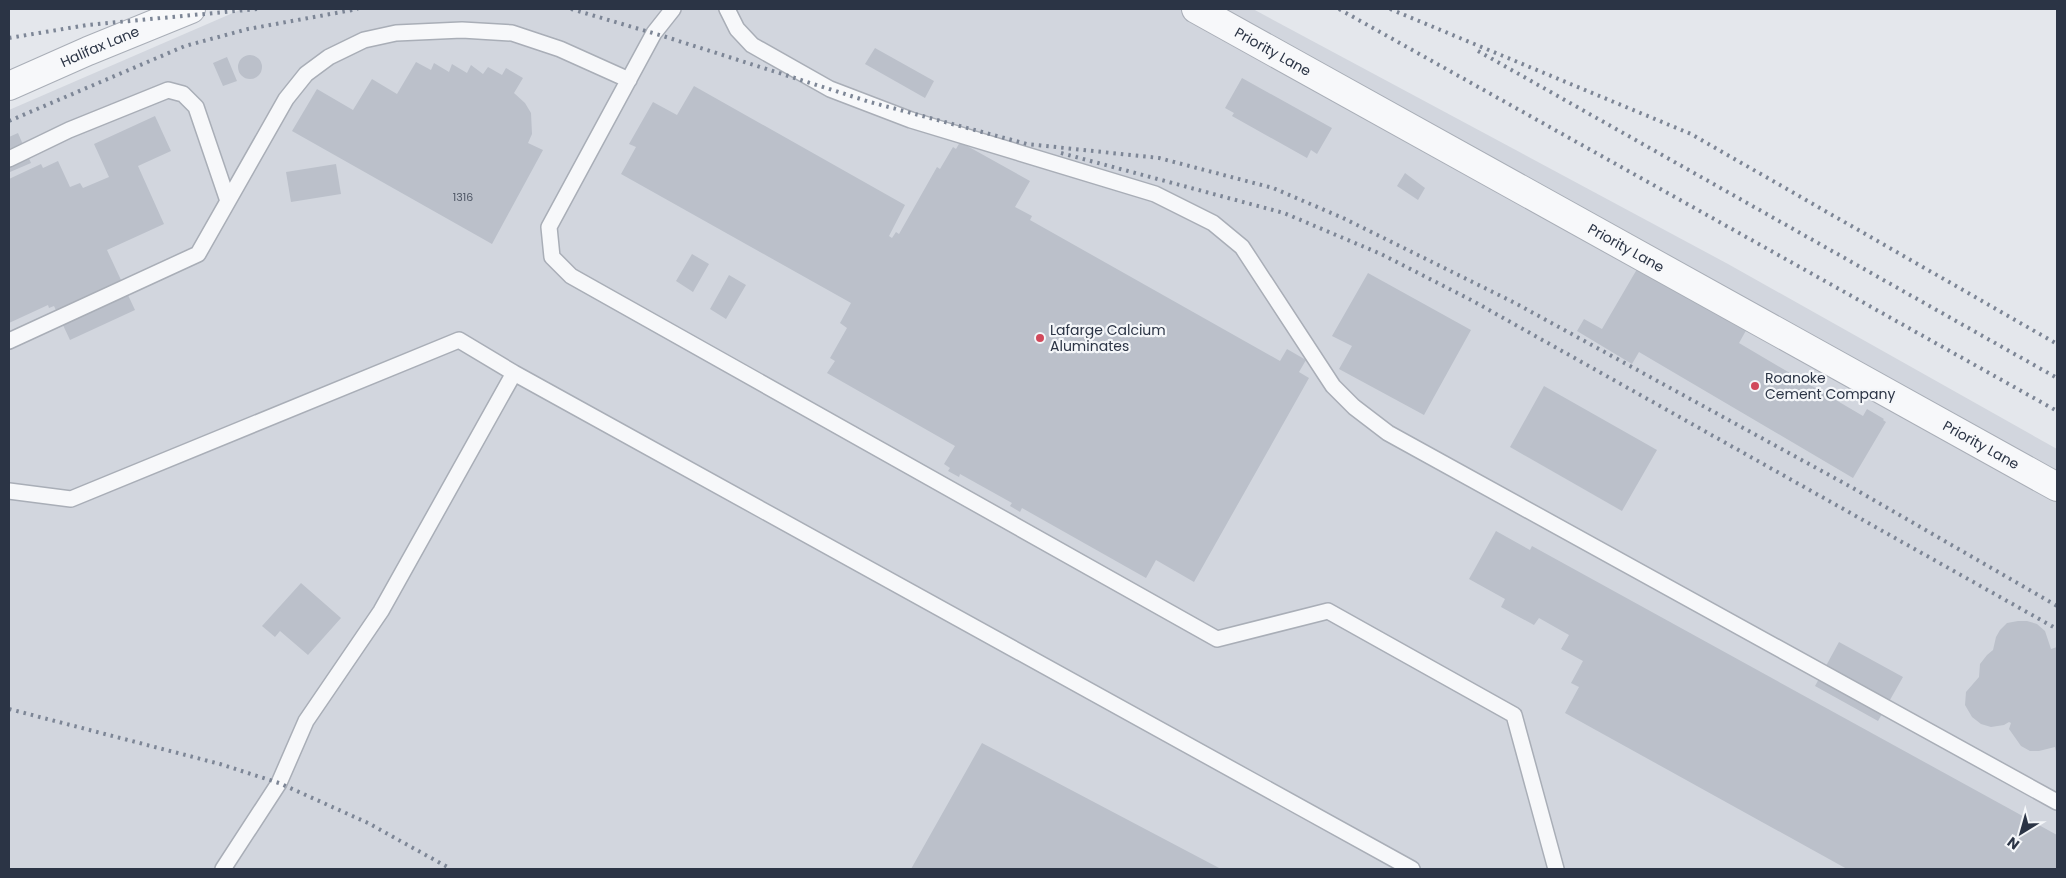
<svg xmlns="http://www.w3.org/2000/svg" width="2066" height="878" font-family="Poppins,sans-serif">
<rect width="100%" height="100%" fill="#e4e7ec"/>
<path fill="#d2d6de" d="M242 9H1253L1728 264 2057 449V869H9V110Z"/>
<path fill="#bbc0ca" d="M875 48 934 81 925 98 865 64Z
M238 67a12 12 0 1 1 24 0a12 12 0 1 1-24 0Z
M227 57 237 81 223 86 213 63Z
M416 62 431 70 434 63 449 72 452 64 467 73 471 65 483 74 488 67 502 75 506 68 523 78 514 93 525 103 531 113 532 134 528 143 543 150 492 244 292 131 317 89 353 110 372 79 397 94Z
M1242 78 1332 128 1317 154 1311 150 1307 158 1232 116 1234 113 1225 108Z
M694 86 905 205 889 236 892 238 896 232 899 234 937 167 940 169 953 147 956 149 960 142 1030 181 1015 207 1032 216 1030 220 1280 361 1287 349 1306 360 1299 372 1309 378 1194 582 1156 560 1146 578 1022 508 1020 512 1010 506 1012 503 960 474 959 477 948 471 950 468 944 464 955 446 827 373 835 361 830 358 847 328 840 323 851 303 621 174 636 147 629 144 653 102 677 115Z
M155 116 171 151 138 166 164 224 107 250 135 310 70 340 54 306 49 308 48 305 9 323V179L41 164 43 168 58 161 70 187 80 183 83 188 109 177 94 144Z
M18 133 31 163 10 172 9 137Z
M336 164 341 194 291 202 286 172Z
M1405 173 1425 188 1418 200 1397 186Z
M692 254 709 264 693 292 676 281Z
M1640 264 1748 327 1739 343 1863 416 1867 409 1884 419 1883 420 1886 422 1853 478 1639 352 1632 364 1577 331 1584 319 1602 329Z
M1368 273 1471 330 1424 415 1339 369 1352 346 1332 336Z
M729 275 746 285 726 319 710 309Z
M1544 386 1657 450 1622 511 1510 447Z
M1496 531 1530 550 1532 546 2057 835V869H1847L1565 713 1579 687 1571 683 1583 661 1561 649 1569 635 1539 618 1534 625 1501 607 1505 599 1469 579Z
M301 583 341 618 308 655 280 631 275 637 262 626Z
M2018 621H2027L2037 624 2045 631 2051 649 2057 647V756L2055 747 2039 751H2030L2021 746 2009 729 2011 723 2009 722 2004 725 1991 727 1981 724 1972 717 1965 705 1966 692 1979 677 1980 664 1987 655 1993 650 1996 637 2000 630 2007 623Z
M1839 642 1903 677 1878 721 1815 686Z
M982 743 1221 869H911Z"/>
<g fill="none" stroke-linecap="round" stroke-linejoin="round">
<defs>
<path id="lane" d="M673 9 654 33 549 227 552 257 571 276 1217 639 1328 611 1514 715 1556 869
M727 9 737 29 752 45 830 89 911 120 1155 194 1213 223 1242 247 1333 386 1354 407 1388 433 2057 802
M9 159 69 130 168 90 183 94 196 107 228 201
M9 341 198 254 286 99 306 74 329 57 364 40 396 33 462 30 512 33 560 49 629 80
M9 491 71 499 459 340 514 373 1412 869
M223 869 279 783 306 721 381 611 514 373"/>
<g id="street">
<path id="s1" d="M1196 9 2057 487"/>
<path id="s2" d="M9 86 88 51 191 9"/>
</g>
</defs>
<use href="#lane" stroke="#a9aeb7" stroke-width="18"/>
<use href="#street" stroke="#a9aeb7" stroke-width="30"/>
<use href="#lane" stroke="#f7f8fa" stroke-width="15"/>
<use href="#street" stroke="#f7f8fa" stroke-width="28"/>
<path stroke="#7d8696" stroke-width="4" stroke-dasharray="2.5 5" stroke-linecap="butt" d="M571 9 663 36 870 102 1027 144 1159 158 1273 188 1343 218 1515 303 1851 487 2057 606
M1339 9 2057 411
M1390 9 1691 134 2057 344
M9 38 87 25 257 9
M1478 51 2057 378
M9 121 185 46 248 29 358 9
M1061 153 1284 213 1381 254 1473 301 2057 629
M9 709 220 764 279 783 368 823 451 869"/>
</g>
<g fill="#d1495b" stroke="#f4f6f9" stroke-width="2">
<circle cx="1040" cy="338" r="5"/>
<circle cx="1755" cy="386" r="5"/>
</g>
<g text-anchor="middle" stroke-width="4.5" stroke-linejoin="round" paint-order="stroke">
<g font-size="11" fill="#4f5766">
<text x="463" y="201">1316</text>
</g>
<g font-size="14" fill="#2b3445" stroke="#f4f6f9">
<text dy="5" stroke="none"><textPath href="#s2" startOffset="99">Halifax Lane</textPath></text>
<text dy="5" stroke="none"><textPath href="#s1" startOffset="88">Priority Lane</textPath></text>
<text dy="5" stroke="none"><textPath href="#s1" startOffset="492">Priority Lane</textPath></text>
<text dy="5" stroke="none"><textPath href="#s1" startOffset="898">Priority Lane</textPath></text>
</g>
<g font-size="14" fill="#2b3445" stroke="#f4f6f9" text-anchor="start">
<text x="1050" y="335">Lafarge Calcium<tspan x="1050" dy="16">Aluminates</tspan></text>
<text x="1765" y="383">Roanoke<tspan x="1765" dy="16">Cement Company</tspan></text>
</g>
</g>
<rect width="2066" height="878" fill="none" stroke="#2b3445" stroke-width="20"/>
<g transform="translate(2021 833) rotate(217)" stroke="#f4f6f9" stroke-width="4" paint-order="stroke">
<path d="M0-4L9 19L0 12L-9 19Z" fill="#2b3445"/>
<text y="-8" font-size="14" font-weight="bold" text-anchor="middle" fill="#2b3445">N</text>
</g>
</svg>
